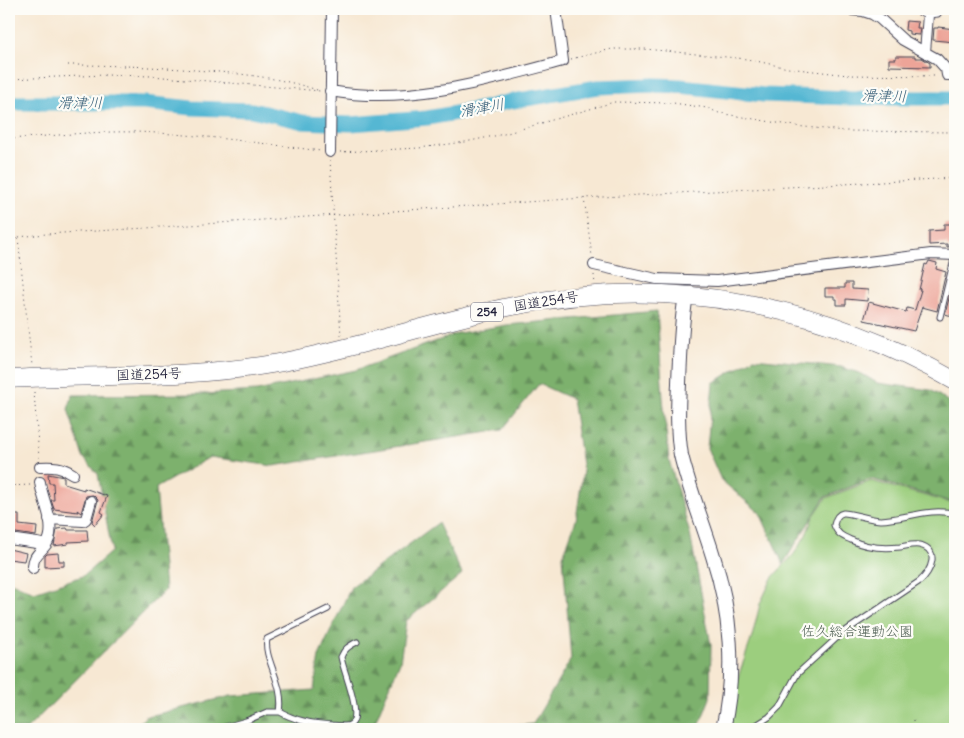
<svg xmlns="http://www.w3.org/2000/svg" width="964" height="738" font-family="Delius,'Klee One',sans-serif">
<defs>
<pattern id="forest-firs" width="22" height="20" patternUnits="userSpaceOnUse" patternTransform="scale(1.25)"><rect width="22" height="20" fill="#7db16d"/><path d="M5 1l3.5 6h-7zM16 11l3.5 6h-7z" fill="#66905b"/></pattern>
</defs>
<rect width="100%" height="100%" fill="#fdfcf7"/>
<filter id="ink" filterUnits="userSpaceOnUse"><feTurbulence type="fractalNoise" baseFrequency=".02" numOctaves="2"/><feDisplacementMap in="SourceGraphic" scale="10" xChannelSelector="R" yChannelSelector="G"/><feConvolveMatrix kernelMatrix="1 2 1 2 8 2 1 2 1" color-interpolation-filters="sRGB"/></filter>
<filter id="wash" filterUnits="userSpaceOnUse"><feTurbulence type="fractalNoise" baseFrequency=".0096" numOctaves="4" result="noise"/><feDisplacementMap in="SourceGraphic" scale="20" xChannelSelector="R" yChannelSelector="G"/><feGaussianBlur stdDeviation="1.12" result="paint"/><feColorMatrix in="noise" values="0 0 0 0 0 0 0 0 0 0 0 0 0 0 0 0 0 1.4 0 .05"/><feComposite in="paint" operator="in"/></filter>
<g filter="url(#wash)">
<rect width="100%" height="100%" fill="#f7e8d3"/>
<path fill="url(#forest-firs)" stroke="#506a54" d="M657 311 663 398 669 460 690 534 711 645 710 698 698 729H478L533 724 571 659 563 556 576 520 583 471 572 399 539 384 502 430 273 466 210 457 156 488 165 590 27 729H9V581L34 592 83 576 112 551 98 474 83 457 68 409 73 395 203 394 257 391 356 370 459 333 507 325Z
M754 358 841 367 862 374 877 383 931 390 955 406V503L871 479 825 497 783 564 760 513 721 480 707 448 713 383Z
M438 523 462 574 406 621 400 662 372 729H133L145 717 231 696 314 690 319 656 351 587Z"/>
<path fill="#9cce7e" stroke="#5f785c" d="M871 481 955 504V729H730L736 683 752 637 760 604 772 578 794 554 806 535 813 517 826 498Z"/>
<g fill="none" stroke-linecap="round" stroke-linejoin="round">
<path stroke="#54b7d3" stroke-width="15" d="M9 103H144L192 108 252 110 303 122 351 124 427 118 479 109 507 102 598 87 654 85 680 86 764 95 850 98H955"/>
</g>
<g id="blocks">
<path fill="#eda498" d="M906 21 918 22 917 28H920L919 35 909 34V31L905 30Z
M938 27 955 29V42L933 40 934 28H938Z
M896 56H915V58H922L930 63V67L889 66V59H896Z
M944 224H953L955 246 947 247V244L929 245V231L944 230Z
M929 261 937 263 936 269 946 272 937 311 922 307 914 331 864 320 869 302 906 312 907 308 915 310 921 290H919L925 264 927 265Z
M845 283H852V289L868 290 867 301 846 299V305H837V299H834V296H825V288H845Z
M951 291 955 292V315L952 314V316L945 314Z
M48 474 64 477V484L84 490V488L107 496 101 512 104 514 95 525 92 522 98 500 93 495 86 496 81 513 77 510 78 512 54 509 51 500H54L53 483H49Z
M13 515H19V525L37 527 36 536 9 532V523H13Z
M67 528 68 530H87L88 541 68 542V544L54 546 57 529Z
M9 549 26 553 24 561 9 559Z
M58 553 59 561H64V566L45 567V556L47 554Z"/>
</g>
</g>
<g filter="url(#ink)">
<use href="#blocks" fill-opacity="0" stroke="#424052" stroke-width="1"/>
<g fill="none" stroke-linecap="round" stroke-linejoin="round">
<defs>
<path id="lane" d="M909 9 928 15 938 14 941 9
M940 317 955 255
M328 609 267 639C263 659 285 684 280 712 296 721 313 724 332 725 338 725 347 728 351 724 363 715 343 671 341 657 344 649 349 646 357 642
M218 729 246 721 267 712H280
M750 729 769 717 779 707 797 674 828 646 841 634 920 581C931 572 941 549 919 545 913 544 906 546 900 547 882 549 867 548 851 540 842 536 837 534 834 525 835 520 837 514 843 513 848 512 871 520 881 520 905 519 931 507 955 514"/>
<path id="street" d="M838 9 863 11 872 14 880 19 903 40 937 59 946 69 947 75H955
M925 52 928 15
M330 91C409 105 488 81 563 61L556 9
M330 152 332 9
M594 265 657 279 717 281 931 254 955 255
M40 467C53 466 62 467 73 474
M49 519 83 521 86 519 91 501
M9 539 37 543 46 545
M33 568C32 551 48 551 50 535 53 517 42 499 40 482"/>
<path id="secondary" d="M686 295C681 324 680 353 679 383 678 406 677 431 681 455 689 489 703 523 713 556 731 611 736 673 723 729"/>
<path id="highway" d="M9 379C96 374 185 379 272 364 353 350 432 322 513 306 668 275 819 303 955 381"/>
</defs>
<use href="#lane" stroke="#424052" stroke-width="7"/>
<use href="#street" stroke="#424052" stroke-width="12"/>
<use href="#secondary" stroke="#424052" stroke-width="16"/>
<use href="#highway" stroke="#424052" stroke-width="19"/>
<path stroke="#424052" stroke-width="1" stroke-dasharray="1 4" stroke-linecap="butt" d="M571 59 612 49H645L747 59 788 68 848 75 937 76
M68 65C115 65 161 67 207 71 245 74 281 78 317 90
M9 79 105 75 152 76 320 91
M9 139C51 136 93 131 135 132 197 134 259 143 321 151
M340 152 419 148 465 142 504 134 614 102 673 103 707 108 719 113 795 126 844 131 955 132
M330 160 341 336
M584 198 592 256
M9 238 46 234 146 228 584 198 955 178
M18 238 32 365
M594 275 595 284
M34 392 39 458
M9 486 30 485
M908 729 916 717"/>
<use href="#lane" stroke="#fff" stroke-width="5"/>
<use href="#street" stroke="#fff" stroke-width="10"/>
<use href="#secondary" stroke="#fff" stroke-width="14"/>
<use href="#highway" stroke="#fff" stroke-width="18"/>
</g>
</g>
<g text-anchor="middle" stroke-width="4.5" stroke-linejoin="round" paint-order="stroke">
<rect fill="#fdfcf7" stroke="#646373" stroke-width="1" x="471" y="302.5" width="32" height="19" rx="4"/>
<g font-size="12" font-weight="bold" fill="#22223b">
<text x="487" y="316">254</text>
</g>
<g font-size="14" fill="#22223b" stroke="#fdfcf7">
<text transform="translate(546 301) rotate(-9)" y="5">国道254号</text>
<text transform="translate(149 374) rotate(-2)" y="5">国道254号</text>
</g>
<g font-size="14" fill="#4d5e52" stroke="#fdfcf7">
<text x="857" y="636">佐久総合運動公園</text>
</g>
<g font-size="15" font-style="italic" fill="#365e78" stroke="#fdfcf7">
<text transform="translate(884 96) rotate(1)" y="5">滑津川</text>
<text x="80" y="108">滑津川</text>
<text transform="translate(482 108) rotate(-10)" y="5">滑津川</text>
</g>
</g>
<rect width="964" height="738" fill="none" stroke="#fdfcf7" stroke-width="30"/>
</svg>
